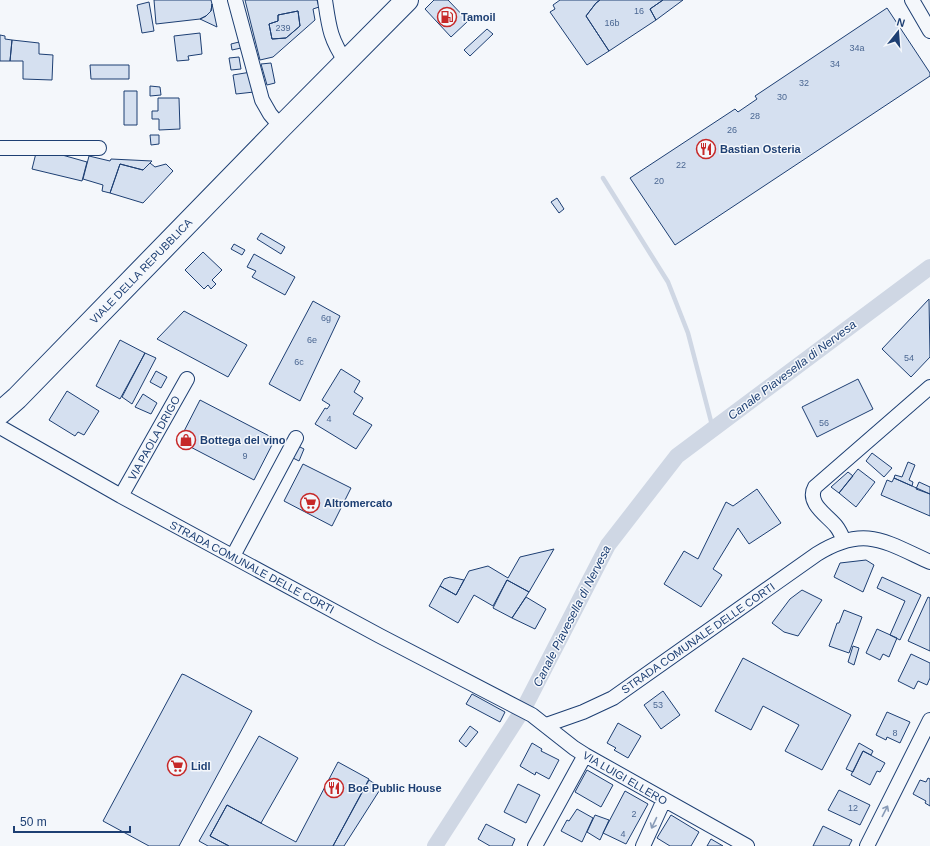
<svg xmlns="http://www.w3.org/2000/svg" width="930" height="846" font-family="Helvetica,sans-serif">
<rect width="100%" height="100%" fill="#f4f7fb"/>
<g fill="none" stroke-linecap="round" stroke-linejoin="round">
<path stroke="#cfd7e4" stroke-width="4.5" d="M603 178 668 282 688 333 713 429"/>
<path stroke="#cfd7e4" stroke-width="16" d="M435 846 524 708 608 545 677 456 930 267"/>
</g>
<path fill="#d5e0f0" stroke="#1d3f73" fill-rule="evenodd" d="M154 0H211L212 4 211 11 206 16 200 19 156 24Z
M245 0H317L319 7 313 9 315 20 273 57 260 60ZM298 11 300 26 286 38 272 39 269 24 278 21V15Z
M434 0H448L468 21 451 37 425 9Z
M560 0H600L596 3 586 16 609 51 587 65 550 12 555 9 553 5Z
M600 0H663L650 9 656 20 609 51 586 16 596 3Z
M663 0H683L656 20 650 9Z
M149 2 154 31 142 33 137 5Z
M212 4 217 27 200 19 206 16 211 11Z
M887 8 930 73V76L675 245 630 178 735 109 738 112 757 99 755 96Z
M298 11 300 26 286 38 272 39 269 24 278 21V15Z
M487 29 493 34 470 56 464 50Z
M200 33 202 54 188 56 189 60 177 61 174 36Z
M0 35 5 36V39L12 40 10 61H0Z
M12 40 39 43V54L53 55 52 80 23 79V61H10Z
M239 42 241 48 232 50 231 44Z
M239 57 241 69 231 70 229 58Z
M271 63 275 83 267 85 261 64Z
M90 65H129V79H91Z
M251 72 254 92 236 94 233 75Z
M150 86 160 87 161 95 150 96Z
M124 91H137V125H124Z
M158 98H179L180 129 159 130V119H152V111H158Z
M150 135H159V144L151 145Z
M48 151 87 162 82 181 32 169 36 153Z
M89 156 110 161 111 159 152 161 143 170 120 164 110 193 102 191 103 185 83 179Z
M150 163 155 167 166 164 173 171 143 203 110 193 120 164 143 170Z
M557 198 564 209 559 213 551 202Z
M261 233 285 247 281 254 257 239Z
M234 244 245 250 242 255 231 249Z
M203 252 222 270 212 280 216 284 211 289 208 285 204 289 185 270Z
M254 254 295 277 285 295 252 277 256 271 247 267Z
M929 299 930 357 911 377 882 349Z
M313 301 340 316 300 401 269 384Z
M184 311 247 345 228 377 157 339Z
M120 340 145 353 120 399 96 386Z
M145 353 156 358 132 404 122 397Z
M341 369 360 381 354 392 363 398 353 414 372 425 356 449 315 424 325 408 327 409 330 405 322 400Z
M156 371 167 377 161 388 150 382Z
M858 379 873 409 817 437 802 407Z
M67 391 99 411 84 435 78 432 75 436 49 420Z
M143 394 157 403 151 414 135 407Z
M200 400 275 439 254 480 179 441Z
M298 446 304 449 299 461 293 458Z
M872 453 892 468 884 477 866 461Z
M908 462 915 465 909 480 913 482 912 486 894 478 895 475 902 477Z
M303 464 351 488 332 526 284 501Z
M858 469 875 482 856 507 839 493Z
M848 472 853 476 839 493 831 487Z
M894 478 930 494V516L881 495 887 480 892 482Z
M919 482 930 487V494L916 489Z
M757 489 781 523 749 544 738 528 713 569 722 575 701 607 664 584 684 551 698 559 726 502 733 506Z
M554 549 529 592 507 580 493 606 474 595 458 623 429 606 440 586 456 595 469 571 488 566 508 578 520 557Z
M866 560 874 565 863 592 834 577 840 563Z
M450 577 464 580 456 595 440 586 444 579Z
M882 577 921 595 900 640 890 635 905 601 877 588Z
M507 580 529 592 512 618 493 608Z
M802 590 822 600 798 636 784 632 772 623 790 599Z
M526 597 546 609 535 629 512 618Z
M928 597 930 598V651L908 641Z
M844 610 862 617 849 653 829 646 837 623H839Z
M877 629 897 638 889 657 883 654 880 660 866 653Z
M853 646 859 648 854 665 848 662Z
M911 654 930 663V678L927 685 918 681 914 689 898 681Z
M743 658 851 715 822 770 785 751 799 725 763 706 751 730 715 711Z
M182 674 185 675 252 711 179 846H149L103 821Z
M663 691 680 715 661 729 644 705Z
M472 694 505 712 500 722 466 704Z
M887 712 910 722 900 743 887 737 886 740 876 735Z
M618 723 641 736 628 758 614 750 616 748 607 743Z
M470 726 478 732 466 747 459 741Z
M259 736 298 758 261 823 227 805 210 836 229 846H208L199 841Z
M532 743 542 749 541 751 559 760 549 779 536 772 535 775 520 766Z
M859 743 873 751 871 755 863 751 853 772 846 769Z
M863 751 885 763 880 772 877 771 870 785 851 775Z
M338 762 369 779 333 846H229L210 836 227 805 296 842Z
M587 770 613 785 601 807 575 792Z
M928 778 930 779V806L925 803 926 801 913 794 920 780 926 782Z
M369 780 381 788 344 846H333Z
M518 784 540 795 526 823 504 812Z
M839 790 870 805 860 825 828 810Z
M625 791 648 804 626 844 603 833Z
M577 809 593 818 582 842 561 831 567 820 569 821Z
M595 815 609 820 600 840 587 832Z
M671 815 699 832 691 846H670L657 838Z
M486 824 515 839 512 846H490L478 839Z
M823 826 852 840 849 846H813Z
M711 839 723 846H707Z"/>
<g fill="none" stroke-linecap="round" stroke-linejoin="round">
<defs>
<path id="street" d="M235 0 262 100 270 114 281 127
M325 0C329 27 330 39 346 62
M912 0 930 31
M0 148H99
M0 427 121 496 380 636 532 715 574 748 585 755 747 846
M121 496 187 379
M844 541C842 536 840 531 836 526 827 515 806 503 815 487L930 387
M233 556 296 438
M546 725 583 712 613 698 817 554C864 525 884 541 930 562
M535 846 585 755
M643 846 664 800
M867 846 930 720"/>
<path id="primary" d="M0 413 17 398 281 127 407 0"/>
</defs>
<use href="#street" stroke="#1d3f73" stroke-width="16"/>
<use href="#primary" stroke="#1d3f73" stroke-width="24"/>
<use href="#street" stroke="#f4f7fb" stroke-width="14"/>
<use href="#primary" stroke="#f4f7fb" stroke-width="22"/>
</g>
<defs><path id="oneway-shaft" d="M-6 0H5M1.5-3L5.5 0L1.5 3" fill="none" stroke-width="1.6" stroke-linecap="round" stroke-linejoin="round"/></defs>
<g stroke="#889bb7">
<use href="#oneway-shaft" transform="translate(885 811) rotate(-63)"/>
<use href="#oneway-shaft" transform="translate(654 823) rotate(115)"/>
</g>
<defs>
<symbol id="fuel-ring" viewBox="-11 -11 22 22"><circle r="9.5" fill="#f4f7fb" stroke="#c62828" stroke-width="1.5"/><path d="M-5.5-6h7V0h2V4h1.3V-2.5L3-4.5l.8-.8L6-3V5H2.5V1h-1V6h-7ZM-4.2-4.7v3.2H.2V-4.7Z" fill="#c62828"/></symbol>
<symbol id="restaurant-ring" viewBox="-11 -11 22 22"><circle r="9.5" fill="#f4f7fb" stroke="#c62828" stroke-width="1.5"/><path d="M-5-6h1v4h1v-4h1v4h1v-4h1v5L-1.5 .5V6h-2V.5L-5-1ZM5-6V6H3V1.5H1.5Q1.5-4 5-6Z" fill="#c62828"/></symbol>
<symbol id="shop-ring" viewBox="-11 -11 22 22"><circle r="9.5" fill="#f4f7fb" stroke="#c62828" stroke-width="1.5"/><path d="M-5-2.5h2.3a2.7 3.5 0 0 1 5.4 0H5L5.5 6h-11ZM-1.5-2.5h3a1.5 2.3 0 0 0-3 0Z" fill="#c62828"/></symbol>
<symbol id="supermarket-ring" viewBox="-11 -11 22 22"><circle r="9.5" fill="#f4f7fb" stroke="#c62828" stroke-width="1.5"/><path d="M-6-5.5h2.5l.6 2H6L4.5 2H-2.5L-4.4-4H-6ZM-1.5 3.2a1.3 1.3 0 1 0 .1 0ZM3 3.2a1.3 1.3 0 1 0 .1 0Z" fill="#c62828"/></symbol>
</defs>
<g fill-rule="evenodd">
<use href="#fuel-ring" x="436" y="6" width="22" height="22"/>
<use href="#restaurant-ring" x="695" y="138" width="22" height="22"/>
<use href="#shop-ring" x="175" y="429" width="22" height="22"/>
<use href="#supermarket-ring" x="299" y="492" width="22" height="22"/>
<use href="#supermarket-ring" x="166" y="755" width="22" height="22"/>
<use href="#restaurant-ring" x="323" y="777" width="22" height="22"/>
</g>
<g text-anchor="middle" stroke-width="3" stroke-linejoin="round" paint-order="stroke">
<g font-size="9" fill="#4b6792">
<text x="639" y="14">16</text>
<text x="612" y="26">16b</text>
<text x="283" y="31">239</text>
<text x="857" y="51">34a</text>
<text x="835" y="67">34</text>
<text x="804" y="86">32</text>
<text x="782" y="100">30</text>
<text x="755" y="119">28</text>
<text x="732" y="133">26</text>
<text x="681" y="168">22</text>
<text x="659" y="184">20</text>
<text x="326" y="321">6g</text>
<text x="312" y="343">6e</text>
<text x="909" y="361">54</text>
<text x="299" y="365">6c</text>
<text x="329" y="422">4</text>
<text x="824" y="426">56</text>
<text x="245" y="459">9</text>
<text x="658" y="708">53</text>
<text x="895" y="736">8</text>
<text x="853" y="811">12</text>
<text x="634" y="817">2</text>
<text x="623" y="837">4</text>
</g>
<g font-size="11" font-weight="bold" fill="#1d3f73" stroke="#f4f7fb" text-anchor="start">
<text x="461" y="21">Tamoil</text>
<text x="720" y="153">Bastian Osteria</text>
<text x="200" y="444">Bottega del vino</text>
<text x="324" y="507">Altromercato</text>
<text x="191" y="770">Lidl</text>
<text x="348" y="792">Boe Public House</text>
</g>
<g font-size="11" fill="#1d3f73" stroke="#f4f7fb">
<text transform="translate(141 271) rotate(-46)" y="4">VIALE DELLA REPUBBLICA</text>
<text transform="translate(154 438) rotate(-61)" y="4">VIA PAOLA DRIGO</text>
<text transform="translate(252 567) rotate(28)" y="4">STRADA COMUNALE DELLE CORTI</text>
<text transform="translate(698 638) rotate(-35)" y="4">STRADA COMUNALE DELLE CORTI</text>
<text transform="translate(625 778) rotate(30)" y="4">VIA LUIGI ELLERO</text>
</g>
<g font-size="12" font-style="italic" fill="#1d3f73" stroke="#f4f7fb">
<text transform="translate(792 370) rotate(-37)" y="4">Canale Piavesella di Nervesa</text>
<text transform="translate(572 616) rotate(-63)" y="4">Canale Piavesella di Nervesa</text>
</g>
</g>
<g transform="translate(898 32) rotate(17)" stroke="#f4f7fb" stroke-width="3" paint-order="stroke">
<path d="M0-3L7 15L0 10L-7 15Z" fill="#1d3f73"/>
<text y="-6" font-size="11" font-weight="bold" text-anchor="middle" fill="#1d3f73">N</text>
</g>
<path d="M14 826v6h116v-6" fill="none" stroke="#1d3f73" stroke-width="2"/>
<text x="20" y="826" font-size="12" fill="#1d3f73" stroke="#f4f7fb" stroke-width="3" paint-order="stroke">50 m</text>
</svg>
